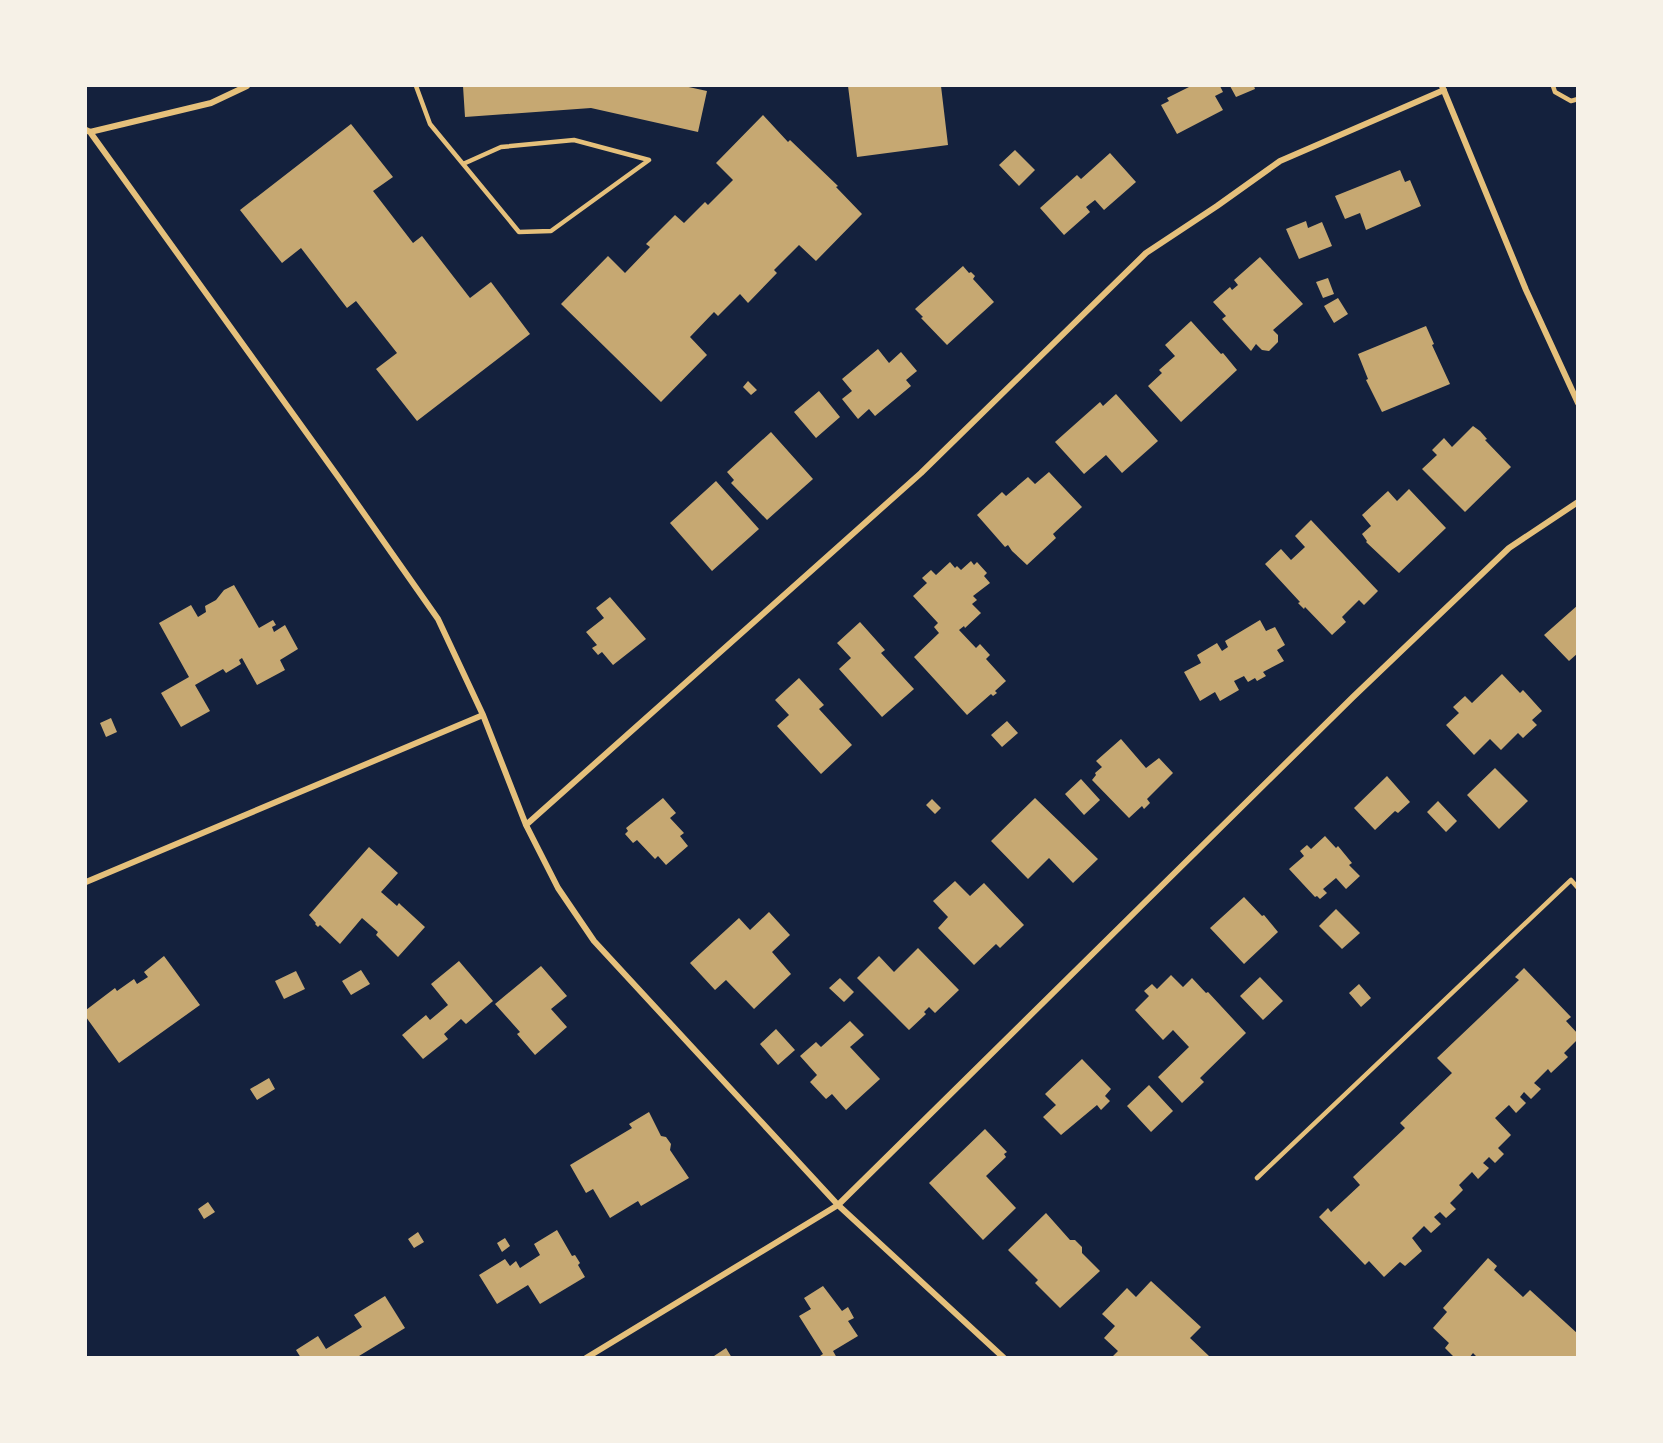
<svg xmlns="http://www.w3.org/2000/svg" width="1663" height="1443" font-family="Jost,sans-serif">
<rect width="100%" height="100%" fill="#14213d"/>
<path fill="#c6a872" d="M463 86H684L707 91 698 132 591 108 465 117Z
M848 86H941L948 145 857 157Z
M1191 86H1220L1223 92 1215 96 1223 110 1177 134 1161 105 1169 101 1167 98Z
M1230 86H1254L1255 89 1236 97Z
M763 115 788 142 790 140 838 186 836 187 862 214 816 261 799 245 774 270 777 273 748 303 740 294 718 316 714 312 690 337 707 355 661 402 561 304 608 256 625 273 650 247 646 244 675 215 684 223 705 202 708 205 733 180 716 163Z
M351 124 393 177 373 191 413 243 422 236 470 298 491 282 530 334 417 421 376 369 397 353 356 301 347 308 301 248 282 263 240 210Z
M1015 150 1035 170 1019 186 999 165Z
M1110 153 1136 182 1104 210 1095 200 1086 207 1090 212 1064 235 1040 208 1077 175 1081 179Z
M1400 170 1405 182 1410 180 1421 206 1366 230 1360 213 1345 219 1335 196Z
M1306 221 1308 228 1322 222 1332 246 1299 259 1286 229Z
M1260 257 1303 304 1273 330 1278 335V342L1269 351 1262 350 1256 344 1251 351 1222 319 1226 316 1213 302 1230 287 1232 290 1238 285 1234 280Z
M963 266 969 273 971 272 975 276 973 279 994 302 947 345 921 318 923 317 915 309Z
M1328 278 1334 294 1323 298 1316 282Z
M1338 298 1348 314 1334 323 1324 306Z
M1191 321 1221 354 1223 353 1237 370 1181 422 1148 386 1162 373 1159 370 1175 356 1165 345Z
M1426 326 1434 344 1432 345 1450 384 1382 412 1366 380 1368 379 1358 354Z
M878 349 889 363 901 352 917 371 906 380 911 386 875 416 869 409 858 419 842 399 852 391 842 379Z
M748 381 757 390 751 395 743 387Z
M819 391 840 417 816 438 794 412Z
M1116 394 1158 441 1122 473 1106 455 1084 474 1055 442 1100 402 1103 406Z
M1473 426 1480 431 1487 439 1485 440 1511 467 1465 512 1422 469 1437 455 1432 450 1444 438 1452 447Z
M771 432 813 479 767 520 731 483 734 480 727 472Z
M1049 472 1082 507 1053 534 1056 538 1027 565 1012 551 1008 545 1005 547 977 515 1002 492 1006 496 1028 477 1035 484Z
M716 481 759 529 712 571 670 523Z
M1409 489 1446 528 1399 573 1366 542 1367 541 1362 534 1371 526 1362 515 1388 491 1397 501Z
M1311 520 1378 591 1364 605 1359 600 1342 617 1346 622 1332 635 1305 607 1304 609 1298 603 1300 602 1265 564 1281 549 1291 560 1305 547 1295 536Z
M971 561 974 565 977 562 987 573 984 576 990 583 973 596 977 600 972 604 981 613 965 628 964 626 959 630 976 648 980 644 990 655 986 659 1006 681 995 691 997 693 993 696 991 694 967 715 914 657 939 633 934 627 938 623 913 596 927 583 922 578 931 570 936 575 950 562 955 568 957 566 961 570Z
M234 585 259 628 273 620 276 625 272 627 274 632 285 625 298 649 280 660 285 670 257 685 242 658 239 660 241 664 226 673 223 669 195 685 210 711 181 727 161 693 189 677 159 623 191 605 198 617 206 612 205 606 216 600 224 590Z
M610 597 646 639 613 665 602 652 598 655 592 648 597 645 586 632 604 618 596 608Z
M1578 605V653L1569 661 1544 635Z
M1260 620 1266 631 1275 627 1285 645 1277 650 1284 661 1263 672 1266 676 1257 681 1255 678 1248 682 1244 676 1234 681 1239 690 1220 701 1215 692 1200 701 1184 672 1201 663 1197 655 1217 643 1222 651 1228 647 1225 641Z
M860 622 885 650 881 653 914 689 882 717 839 669 851 658 837 643Z
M1502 674 1520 693 1523 690 1542 711 1532 720 1537 725 1523 738 1518 733 1501 750 1490 739 1474 755 1446 725 1459 713 1453 707 1465 696 1472 703Z
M799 678 824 705 819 709 852 745 821 774 777 726 789 715 775 700Z
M111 718 117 732 106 737 100 723Z
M1007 721 1018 733 1002 747 991 735Z
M1121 739 1146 768 1159 758 1173 773 1147 799 1150 803 1144 809 1142 806 1129 818 1092 780 1096 775 1095 773 1102 767 1096 761Z
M1495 768 1528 801 1499 829 1467 795Z
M1387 776 1410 802 1398 813 1395 811 1375 830 1354 808Z
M1081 779 1100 800 1084 815 1065 794Z
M663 798 676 813 670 818 684 833 680 836 688 846 666 865 658 856 655 859 637 840 633 843 625 834 628 831 626 828Z
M1035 798 1098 859 1073 883 1049 858 1028 879 991 841Z
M932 799 941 808 935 814 926 805Z
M1438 801 1457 821 1446 832 1427 812Z
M1325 836 1336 848 1338 846 1352 863 1349 865 1360 876 1346 889 1336 878 1323 889 1327 893 1320 899 1317 896 1315 897 1289 869 1304 856 1300 851 1307 845 1311 849Z
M369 847 398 873 381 892 397 906 399 903 402 906 425 927 398 957 376 935 378 932 362 918 340 944 320 925 318 927 315 924 316 923 309 915Z
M955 881 970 896 984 883 1024 925 1000 948 996 944 974 965 938 928 948 917 933 901Z
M1244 897 1262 916 1264 915 1278 932 1244 964 1210 928Z
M1336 909 1360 933 1342 949 1319 926Z
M769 912 790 935 772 952 791 974 754 1009 726 980 715 990 690 963 739 918 750 930Z
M918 948 959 990 935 1013 929 1007 924 1012 926 1014 909 1030 857 978 879 956 894 972Z
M164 956 200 1005 119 1063 86 1017V1010L115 988 117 991 134 979 137 984 148 977 144 972Z
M459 961 493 1001 466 1024 461 1019 444 1034 448 1039 423 1059 402 1035 426 1015 430 1020 448 1005 431 984Z
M541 966 567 996 551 1009 567 1027 535 1055 517 1034 520 1032 495 1004Z
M1524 968 1571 1017 1566 1021 1578 1034V1039L1564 1053 1568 1057 1551 1073 1548 1069 1534 1083 1541 1089 1531 1099 1524 1092 1520 1097 1526 1103 1516 1113 1509 1105 1495 1118 1511 1135 1498 1148 1504 1154 1495 1163 1489 1157 1483 1163 1489 1168 1478 1179 1472 1172 1459 1185 1463 1190 1450 1203 1456 1209 1446 1218 1440 1212 1434 1217 1441 1224 1431 1233 1424 1226 1412 1238 1422 1251 1405 1266 1400 1262 1384 1277 1369 1261 1365 1265 1319 1217 1328 1208 1331 1212 1360 1185 1353 1177 1405 1128 1400 1123 1452 1073 1437 1058 1519 980 1515 977Z
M361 970 370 984 351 995 342 981Z
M296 971 305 989 284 999 275 981Z
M1171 975 1183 987 1192 978 1206 993 1208 992 1246 1033 1200 1078 1204 1082 1182 1103 1158 1077 1189 1047 1173 1030 1163 1040 1135 1010 1149 996 1144 991 1152 984 1157 989Z
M1260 977 1283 1001 1263 1020 1240 996Z
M840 978 854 992 844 1002 829 988Z
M1359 984 1371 998 1361 1007 1349 993Z
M850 1021 864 1035 850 1047 880 1079 846 1110 832 1094 826 1099 810 1082 817 1075 800 1056 816 1042 821 1047Z
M776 1029 795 1050 778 1065 760 1044Z
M1082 1059 1111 1089 1105 1096 1110 1101 1101 1110 1097 1105 1061 1135 1043 1117 1056 1105 1045 1094Z
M269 1078 275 1089 257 1100 250 1089Z
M1149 1085 1173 1111 1151 1132 1127 1106Z
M649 1112 661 1136 666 1137 671 1144 670 1150 689 1178 641 1206 638 1201 610 1218 593 1189 586 1193 570 1165 632 1128 629 1124Z
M985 1129 1007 1152 1004 1154 1006 1157 986 1176 1016 1208 983 1240 929 1183Z
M208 1202 215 1212 204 1219 198 1209Z
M1046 1213 1070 1240H1075L1082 1247V1253L1100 1271 1060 1308 1035 1283 1038 1280 1008 1250Z
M557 1230 572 1256 575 1255 580 1263 578 1265 585 1277 540 1304 528 1285 497 1304 479 1275 505 1259 510 1266 516 1261 520 1268 540 1255 534 1244Z
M418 1232 424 1242 414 1248 408 1239Z
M505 1238 510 1246 502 1252 497 1243Z
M1488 1258 1497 1266 1494 1270 1523 1297 1530 1290 1578 1334V1358H1478L1473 1353 1469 1358H1455L1445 1348 1449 1343 1433 1328 1447 1312 1443 1308Z
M1151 1281 1201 1327 1190 1338 1209 1356 1208 1358 1113 1356 1118 1351 1104 1338 1115 1326 1102 1314 1127 1288 1136 1297Z
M823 1286 842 1311 848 1307 854 1318 848 1321 858 1336 833 1351 837 1358H817L823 1354 799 1316 811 1309 804 1298Z
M385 1296 405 1328 359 1356 361 1358H301L296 1350 318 1336 326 1349 362 1327 354 1315Z
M726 1348 732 1358H711Z"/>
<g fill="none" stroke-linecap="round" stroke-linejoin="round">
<path stroke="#e5c07b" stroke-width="4.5" d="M416 86 430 124 519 232 551 231 649 160 574 140 501 147 463 164
M1553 86 1555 92 1571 101 1578 99
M1257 1178 1571 880 1578 888"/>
<path stroke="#e5c07b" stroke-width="6" d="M1442 86 1526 290 1578 403
M86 130 90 132 339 478 438 619 483 715 526 825 558 888 594 941 838 1205 1004 1358
M90 132 211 103 247 86
M526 825 921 473 1146 253 1217 206 1280 161 1444 90
M86 882 483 715
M586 1358 838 1205 1353 697 1509 548 1578 502"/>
</g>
<rect width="1663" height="1443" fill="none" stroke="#f6f1e7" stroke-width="174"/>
</svg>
